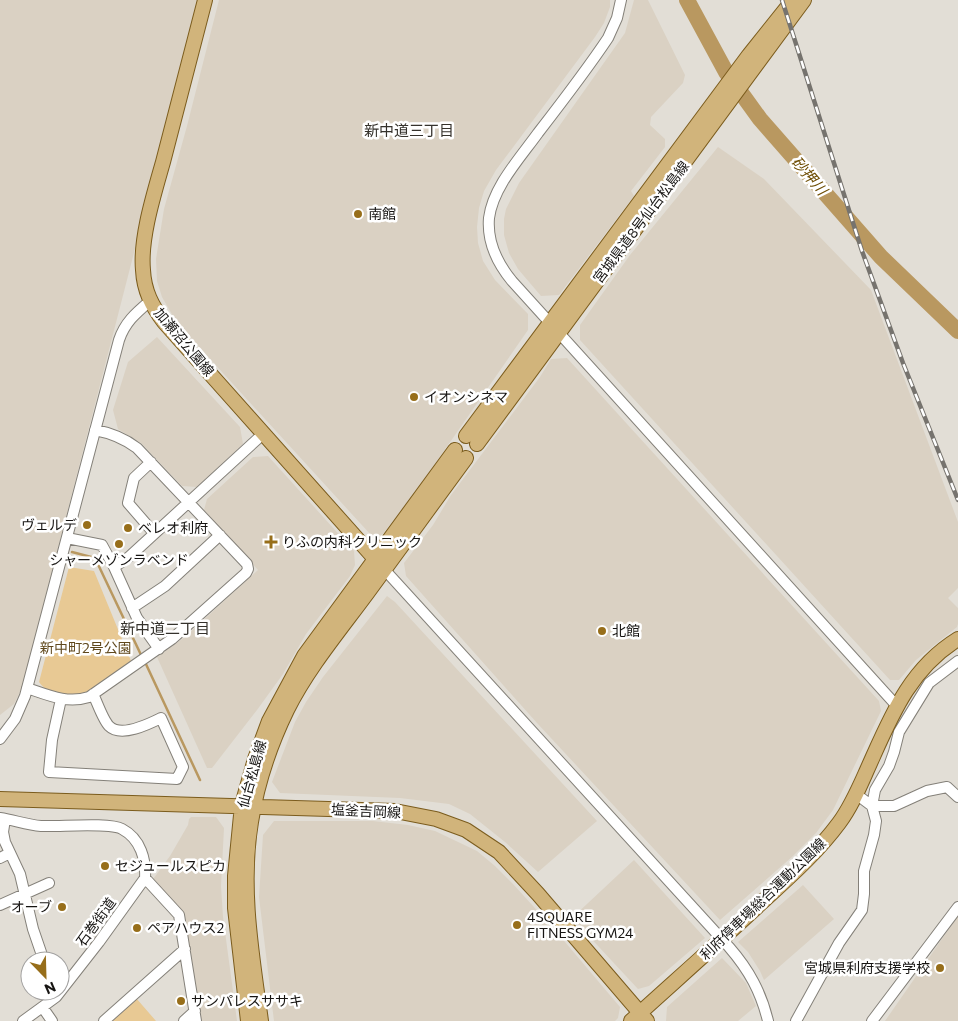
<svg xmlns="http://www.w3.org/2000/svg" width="958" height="1021" font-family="Commissioner,'Noto Sans JP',sans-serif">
<rect width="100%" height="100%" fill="#e2ded6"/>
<path fill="#dad1c3" d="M0 0H199L22 688 14 704 0 715Z
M219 0H610V7L604 23 595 37 496 170 484 191 479 208 477 227 478 243 483 261 495 280 528 314V330L414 494 382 535H371L191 338 177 323 162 297 157 281 156 259 164 209 187 126Z
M634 0H648L685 75 683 83 651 117 650 125 665 139V147L631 191 634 196 559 295 541 296 518 269 509 253 504 235V219L506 209 519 183 625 33Z
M718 147 764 179 871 290 958 522V588L948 598 958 608V624L957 627 916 660 899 680H890L580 340V325L630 255Z
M157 337 240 427 243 444 197 487 182 486 141 443 118 429 113 410 128 362Z
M567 358 879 701 881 711 833 810 816 833 793 856 720 920 537 723 406 576 404 563 433 525 451 495 540 377 551 359Z
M268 456 354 551 355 565 350 576 306 634 283 674 257 710 212 768H207L157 657 185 637 258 570 204 510 207 499 253 457Z
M387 596 395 602 597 821 538 872 505 842 470 814 449 804 400 798 280 793 272 782 295 722 306 702 323 677Z
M191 817H216L224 828 221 886 223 917 237 1021H201L184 914 174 902 151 882 170 856 188 825 189 819Z
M274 821H373L408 825 435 831 477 851 495 866 513 884 554 929 620 1007 618 1018 615 1021H274L259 897 263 835Z
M634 860 705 938 649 986 638 989 572 918Z
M803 885 834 919 764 980 760 971 748 952 738 942Z
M958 916V1021H885Z
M722 958 746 983 756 1006 738 1021H666L667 1007Z"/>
<path fill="#e8c994" d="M69 567 94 571 131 661C118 670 95 690 82 694 75 697 65 695 58 693 49 691 45 690 39 682Z
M136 998 156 1021H111Z"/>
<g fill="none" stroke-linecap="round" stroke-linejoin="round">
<path stroke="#b99860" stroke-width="2.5" d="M72 552 95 558 142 657
M145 662 200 780"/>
<path stroke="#b99860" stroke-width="16" d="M687 0 726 72 760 119 881 257 958 331"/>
<defs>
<path id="minor" d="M621 0 617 18 608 38C586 71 562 102 538 133 520 158 493 187 489 218 487 242 498 264 512 281L896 705
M151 462 134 478 128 503 154 533
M67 538 102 545 114 567 137 618 159 649
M114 567 129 557 264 433
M384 569 729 947C749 970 761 992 768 1021
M132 608 165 586 220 535
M27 688C48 695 67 704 89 697L172 639 246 573 248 569 247 564 137 448C124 438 111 433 95 430
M61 699 52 740 49 772 177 779 183 767 161 718C149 724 121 738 109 726 103 720 97 702 93 694
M0 739 15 719 25 696 119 340C125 322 136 313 150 301
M856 794 872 806H894L927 791 947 787 958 797
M0 818C14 820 27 825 41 826 59 827 109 822 122 829 141 839 146 860 145 878L179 915 196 1021
M5 819 3 832 5 842 20 874 33 929 44 961
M0 858 10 853
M0 905 49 883
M43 1008 52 1021
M23 1021 56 997 99 942 145 878
M104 1021 185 949
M184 1021 195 1011
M796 1021 839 943 862 910 864 894V871L874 835 876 821 872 806 875 790 889 766 894 752 899 732 929 683 958 661
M872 1021 958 907"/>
<path id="major" d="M205 0C191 54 177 108 163 162 154 194 140 238 143 270 144 291 152 306 164 322L384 569
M466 436 749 55 793 0
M477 444 804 0
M0 799 395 811 436 819 466 830 499 852 538 894 647 1021
M248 1021 235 908V876L242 805 255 759 269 721 304 656 455 450
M261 1021C252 955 240 888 251 822 257 784 270 745 287 710 308 668 340 630 368 592 401 547 433 503 466 458
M631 1021C674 982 717 944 760 904 787 879 816 854 839 823 851 807 859 788 867 770 890 719 908 670 958 639"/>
</defs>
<use href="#minor" stroke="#848079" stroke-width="12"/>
<use href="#major" stroke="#7b5c1d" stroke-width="16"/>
<use href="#minor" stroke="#fff" stroke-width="10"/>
<use href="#major" stroke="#d1b47b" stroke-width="14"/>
<defs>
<path id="rail" d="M782 0 862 251 903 363 958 500"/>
</defs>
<use href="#rail" stroke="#76736e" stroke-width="4.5"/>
<use href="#rail" stroke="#fff" stroke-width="2.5" stroke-dasharray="8" stroke-linecap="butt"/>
</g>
<g fill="#976e1a" stroke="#fff" stroke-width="2">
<circle cx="358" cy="214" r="5"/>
<circle cx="414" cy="397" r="5"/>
<circle cx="87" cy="525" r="5"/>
<circle cx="128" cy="528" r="5"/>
<path d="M268.5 534.5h5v5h5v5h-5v5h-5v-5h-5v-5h5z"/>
<circle cx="119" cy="544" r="5"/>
<circle cx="602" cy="631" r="5"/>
<circle cx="105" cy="866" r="5"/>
<circle cx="62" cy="907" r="5"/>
<circle cx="517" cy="925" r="5"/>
<circle cx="137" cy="928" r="5"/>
<circle cx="940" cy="968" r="5"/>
<circle cx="181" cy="1001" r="5"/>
</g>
<g text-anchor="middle" stroke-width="5" stroke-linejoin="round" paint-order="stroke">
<g font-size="14" fill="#161412" stroke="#fff" text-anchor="start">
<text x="368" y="219">南館</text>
<text x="424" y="402">イオンシネマ</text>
<text x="77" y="530" text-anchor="end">ヴェルデ</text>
<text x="138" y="533">ベレオ利府</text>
<text x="282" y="547">りふの内科クリニック</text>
<text x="119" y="565" text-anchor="middle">シャーメゾンラベンド</text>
<text x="612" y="636">北館</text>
<text x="115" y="871">セジュールスピカ</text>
<text x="52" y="912" text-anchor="end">オーブ</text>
<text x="527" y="922">4SQUARE<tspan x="527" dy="16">FITNESS GYM24</tspan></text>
<text x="147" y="933">ペアハウス2</text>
<text x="930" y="973" text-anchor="end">宮城県利府支援学校</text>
<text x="191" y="1006">サンパレスササキ</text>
</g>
<g font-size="14" fill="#161412" stroke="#fff">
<text transform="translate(641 222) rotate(-53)" y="5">宮城県道8号仙台松島線</text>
<text transform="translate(184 342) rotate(50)" y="5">加瀬沼公園線</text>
<text transform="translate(252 774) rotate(-74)" y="5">仙台松島線</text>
<text transform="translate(366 811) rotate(3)" y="5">塩釜吉岡線</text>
<text transform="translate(763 899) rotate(-44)" y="5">利府停車場総合運動公園線</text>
<text transform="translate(96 922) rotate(-54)" y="5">石巻街道</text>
</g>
<g font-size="14" fill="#60481c" stroke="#fff">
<text x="86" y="653">新中町2号公園</text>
</g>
<g font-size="15" fill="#35322c" stroke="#fff">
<text x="409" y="136">新中道三丁目</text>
<text x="165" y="634">新中道二丁目</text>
</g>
<g font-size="15" font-style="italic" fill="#6e4d03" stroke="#fff">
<text transform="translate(809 176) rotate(49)" y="5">砂押川</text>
</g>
</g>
<g transform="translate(45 976) rotate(157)"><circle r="24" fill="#ffffff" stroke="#a2a1a0"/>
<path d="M0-4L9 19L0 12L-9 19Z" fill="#976e1a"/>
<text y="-8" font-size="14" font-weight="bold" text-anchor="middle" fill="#161412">N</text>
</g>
</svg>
